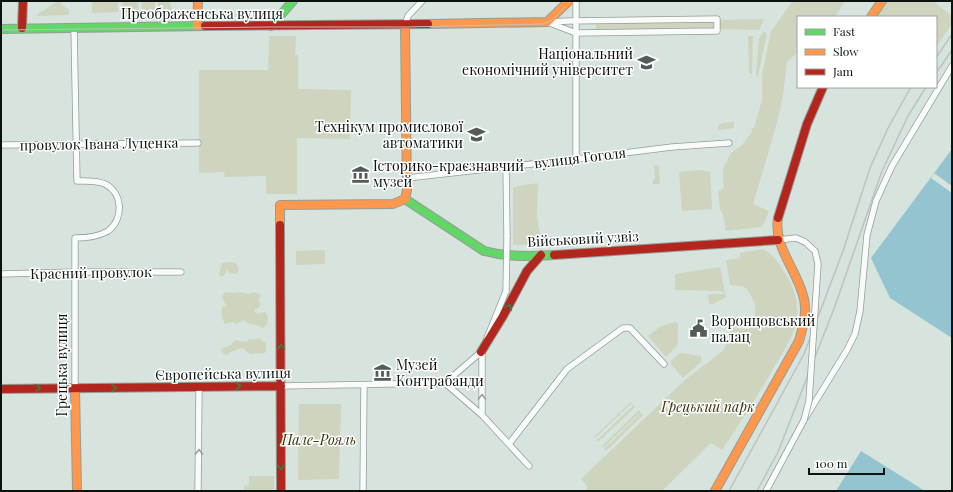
<svg xmlns="http://www.w3.org/2000/svg" width="953" height="492" font-family="'Playfair Display',serif">
<rect width="100%" height="100%" fill="#d7e3dd"/>
<path fill="#cfd4bf" d="M58 1H60L63 6 69 9V15L38 16V14Z
M92 1H118V12L92 13Z
M122 1H138L139 12 123 13Z
M141 1H155V12H142Z
M158 1H170L172 11H158Z
M793 1H844V2L836 16 834 17H798V52L787 62 783 95 777 123 753 204 769 211 763 225 761 227 726 231 723 214 720 209 718 191 724 188 723 176 724 166 731 153 741 146 752 132 751 128H754L762 100V75L771 31Z
M883 1H933L952 16V24L936 47V17H872Z
M764 19 759 30 718 29V20Z
M715 20V29L596 31V21Z
M763 32 767 33 758 76H756L759 39Z
M269 36H296L295 55H298V89L351 90 350 139 297 138V194H266V176L225 177 224 172 199 173V70H268Z
M748 36H753L752 74H749Z
M734 122V128L718 130V126L722 123Z
M659 165 660 184H653V179H655L654 166Z
M699 170 710 172 712 209 682 211 679 172Z
M538 183 537 216 540 235 539 245H513V187Z
M763 249C774 254 779 264 785 273 793 286 798 299 797 314 796 333 785 349 776 364 759 394 741 422 722 450L711 443 662 491H585L588 487 581 479 685 380 724 350 729 337 730 328 749 329 754 321 755 316V304L752 298 747 289 742 286 730 285 726 260 740 258V253Z
M325 250V264L296 265V251Z
M231 262 236 263 239 269 237 274 229 273 227 269 225 274 221 277 219 273 222 263Z
M720 267 725 293H723L722 291 675 290V274Z
M229 292 235 293 237 292 250 294 253 292 260 294 261 296 258 300 261 303 259 307 254 310 256 313 259 314 262 312 266 313 268 316 267 325 262 328C256 324 248 325 243 320L237 324 233 322 225 324C222 318 220 314 223 306L226 307C226 302 222 300 222 296L224 293Z
M708 294H726V297L713 304H709Z
M675 322 678 323V343L677 346 666 357 648 336 661 326Z
M258 338 266 343V350L265 353 250 354 242 348 230 352 228 355 224 354 221 351 222 348 231 345 235 340 243 342 248 341 249 339 254 340Z
M680 353 701 356V362L683 378 671 364V361Z
M631 402 632 403 595 438 594 437Z
M299 404H341L339 479 298 480Z
M634 405 635 407 598 442 597 440Z
M639 410 641 412 603 448 602 446Z
M641 413 643 415 606 451 604 449Z
M249 476H274V491H244V486L249 485Z"/>
<path fill="#94c4cf" d="M952 149V338L890 298 871 258Z
M861 451 925 491H836Z"/>
<path fill="#d7e3dd" d="M934 173 952 186V193L931 178Z"/>
<g fill="none" stroke-linecap="round" stroke-linejoin="round">
<defs>
<path id="street" d="M576 1V159
M717 19V31L576 33 547 22 569 21Z
M405 25 408 16 422 1
M74 28 77 181C86 181 96 180 105 184 123 193 124 219 108 231 98 237 87 238 75 238V388
M1 145 198 143
M506 166 507 237
M407 178 576 159 672 147 729 143
M778 240 796 238 805 242
M1 274 75 272H181
M487 338 506 291
M445 383 482 415V350
M445 383 481 352
M281 386 445 383
M482 415 529 466
M509 444 567 369 623 328H630L664 364
M198 491 199 387
M363 491 364 385
M766 491 804 420 847 350 855 334 860 311 867 235 876 201 892 166 952 66"/>
<path id="fast" d="M271 26 293 1
M1 29 205 26
M405 199 484 251C507 257 530 257 554 255"/>
<path id="slow" d="M871 17 882 1
M428 24 547 22 569 1
M405 25 407 190 405 199
M197 26 198 1
M280 225V205L393 204 405 199
M75 388 77 491
M715 491 799 341C803 327 807 313 804 299 798 271 773 247 778 218"/>
<path id="jam" d="M205 26 428 24
M22 28 23 1
M778 218 807 124 823 87
M280 225 281 491
M554 255 778 240
M481 352 503 316 527 271 541 255
M1 389 281 386"/>
</defs>
<use href="#street" stroke="#949d98" stroke-width="7"/>
<use href="#fast" stroke="#949d98" stroke-width="10"/>
<use href="#slow" stroke="#949d98" stroke-width="10"/>
<use href="#jam" stroke="#949d98" stroke-width="10"/>
<use href="#street" stroke="#f9fbfa" stroke-width="5.5"/>
<use href="#fast" stroke="#63d668" stroke-width="8"/>
<use href="#slow" stroke="#ff974d" stroke-width="8"/>
<use href="#jam" stroke="#b3261e" stroke-width="8"/>
<path stroke="#bec2c0" stroke-width="1" d="M1 30 271 27H405L544 24 552 20 571 1"/>
<path stroke="#bec2c0" stroke-width="1.5" d="M936 58 952 34
M936 73 952 50
M729 491 804 354 843 251 870 168 888 128 911 87
M757 491 778 452 835 306 882 171 908 116 926 87"/>
<defs>
<path id="street-bridge" d="M506 291 507 237
M804 420 809 401 818 264 815 251 805 242"/>
</defs>
<use href="#street-bridge" stroke="#949d98" stroke-width="7" stroke-linecap="butt"/>
<use href="#street-bridge" stroke="#f9fbfa" stroke-width="5.5"/>
</g>
<defs><path id="oneway-chevron" d="M-2-3.5L2.5 0L-2 3.5" fill="none" stroke-width="1.6" stroke-linecap="round" stroke-linejoin="round"/></defs>
<g stroke="#3c7e40">
<use href="#oneway-chevron" transform="translate(509 307) rotate(-62)"/>
<use href="#oneway-chevron" transform="translate(281 347) rotate(-90)"/>
<use href="#oneway-chevron" transform="translate(238 386)"/>
<use href="#oneway-chevron" transform="translate(38 388) rotate(-1)"/>
<use href="#oneway-chevron" transform="translate(114 388) rotate(-1)"/>
<use href="#oneway-chevron" transform="translate(281 467) rotate(90)"/>
</g>
<g stroke="#9a9e9c">
<use href="#oneway-chevron" transform="translate(482 397) rotate(-89)"/>
<use href="#oneway-chevron" transform="translate(199 452) rotate(-90)"/>
</g>
<defs>
<symbol id="university-bare" viewBox="-9 -9 18 18"><path d="M0-5L7-2L0 1L-7-2ZM-4 1L0 2.5L4 1V4Q0 6-4 4Z" fill="#535c57" stroke="#fff" stroke-width="2.5" paint-order="stroke"/></symbol>
<symbol id="museum-bare" viewBox="-9 -9 18 18"><path d="M0-6L6-3V-2H-6V-3ZM-5-1h2V3h-2ZM-1-1h2V3h-2ZM3-1h2V3H3ZM-6 4H6V6H-6Z" fill="#535c57" stroke="#fff" stroke-width="2.5" paint-order="stroke"/></symbol>
<symbol id="civic-bare" viewBox="-9 -9 18 18"><path d="M-.6-6.5H3V-4.5H.6V-3L4-1V1h2V6H-6V1h2V-1L-.6-3ZM-1.2 2.5V6h2.4V2.5Z" fill="#535c57" stroke="#fff" stroke-width="2.5" paint-order="stroke"/></symbol>
</defs>
<g fill-rule="evenodd">
<use href="#university-bare" x="634" y="50" width="25" height="25"/>
<use href="#university-bare" x="464" y="122" width="25" height="25"/>
<use href="#museum-bare" x="348" y="162" width="25" height="25"/>
<use href="#civic-bare" x="686" y="316" width="25" height="25"/>
<use href="#museum-bare" x="370" y="360" width="25" height="25"/>
</g>
<g text-anchor="middle" stroke-width="3" stroke-linejoin="round" paint-order="stroke">
<g font-size="14" fill="#0c130f" stroke="#fff">
<text x="202" y="19">Преображенська вулиця</text>
<text transform="translate(99 144) rotate(-1)" y="5">провулок Івана Луценка</text>
<text transform="translate(580 158) rotate(-7)" y="5">вулиця Гоголя</text>
<text transform="translate(583 239) rotate(-3)" y="5">Військовий узвіз</text>
<text transform="translate(91 273) rotate(-1)" y="5">Красний провулок</text>
<text transform="translate(62 365) rotate(-90)" y="5">Грецька вулиця</text>
<text transform="translate(223 374) rotate(-1)" y="5">Європейська вулиця</text>
</g>
<g font-size="14" fill="#0c130f" stroke="#fff" text-anchor="start">
<text x="633" y="59" text-anchor="end">Національний<tspan x="633" dy="16">економічний університет</tspan></text>
<text x="463" y="132" text-anchor="end">Технікум промислової<tspan x="463" dy="16">автоматики</tspan></text>
<text x="373" y="171">Історико-краєзнавчий<tspan x="373" dy="16">музей</tspan></text>
<text x="711" y="326">Воронцовський<tspan x="711" dy="16">палац</tspan></text>
<text x="396" y="370">Музей<tspan x="396" dy="16">Контрабанди</tspan></text>
</g>
<g font-size="14" font-style="italic" fill="#38350b" stroke="#fff">
<text x="708" y="412">Грецький парк</text>
<text x="319" y="445">Пале-Рояль</text>
</g>
</g>
<rect width="953" height="492" fill="none" stroke="#0c130f" stroke-width="4"/>
<rect x="797" y="16" width="140" height="72" fill="#ffffff" stroke="#9ea19f"/>
<rect x="805" y="29" width="20" height="6" fill="#63d668" stroke="#9ea19f"/>
<text x="833" y="36" font-size="12" fill="#0c130f">Fast</text>
<rect x="805" y="49" width="20" height="6" fill="#ff974d" stroke="#9ea19f"/>
<text x="833" y="56" font-size="12" fill="#0c130f">Slow</text>
<rect x="805" y="69" width="20" height="6" fill="#b3261e" stroke="#9ea19f"/>
<text x="833" y="76" font-size="12" fill="#0c130f">Jam</text>
<path d="M809 468v6h75v-6" fill="none" stroke="#0c130f" stroke-width="2"/>
<text x="815" y="468" font-size="12" fill="#0c130f" stroke="#ffffff" stroke-width="3" paint-order="stroke">100 m</text>
</svg>
